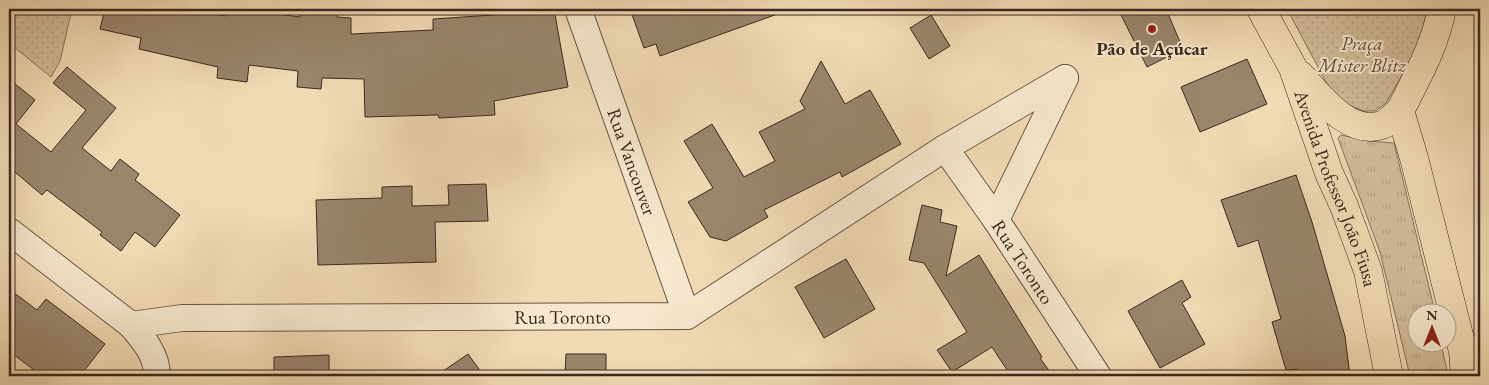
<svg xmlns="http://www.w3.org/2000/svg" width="1489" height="385" font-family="'EB Garamond',serif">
<defs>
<pattern id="grass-tufts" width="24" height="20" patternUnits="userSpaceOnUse" patternTransform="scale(1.25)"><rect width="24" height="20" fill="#d2bd9b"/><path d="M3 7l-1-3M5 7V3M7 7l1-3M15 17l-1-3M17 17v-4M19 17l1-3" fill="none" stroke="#b5a285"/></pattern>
<pattern id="park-dots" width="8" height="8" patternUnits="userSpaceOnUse" patternTransform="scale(1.25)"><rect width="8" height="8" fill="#d2bd9b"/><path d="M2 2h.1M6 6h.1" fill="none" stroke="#b5a285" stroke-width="1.8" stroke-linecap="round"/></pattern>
</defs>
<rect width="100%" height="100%" fill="#f1dbb4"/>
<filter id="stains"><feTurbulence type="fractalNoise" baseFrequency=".004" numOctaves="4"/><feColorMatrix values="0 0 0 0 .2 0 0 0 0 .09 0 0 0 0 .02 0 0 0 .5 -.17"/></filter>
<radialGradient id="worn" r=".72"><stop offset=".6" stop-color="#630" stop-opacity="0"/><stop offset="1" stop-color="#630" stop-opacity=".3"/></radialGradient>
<path fill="url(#grass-tufts)" stroke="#86735e" d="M1341 135 1368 141 1394 143 1435 312H1416V342L1441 343 1448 376H1410L1380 252 1338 138Z"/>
<path fill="url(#park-dots)" stroke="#86735e" d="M9 9H72L60 61 51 77 9 43Z
M1287 9H1427L1422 32 1413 56 1386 103 1375 111H1363L1346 104 1336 96 1326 82Z"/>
<path fill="#99866d" stroke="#3a2920" d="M105 9H193L225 16 226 9H241L300 17 301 9H337V17L351 18V34L433 30V19L493 15 492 9H554L568 87 494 101 495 115 439 118 438 115 365 117 364 79 322 78 321 89 297 87 298 71 249 65 247 82 217 78 218 67 139 49 141 38 100 29Z
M630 9H786V11L660 56 656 44 644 48Z
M1118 9H1166L1183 49 1147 67Z
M931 15 950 46 929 59 910 28Z
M1247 59 1267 104 1200 132 1181 87Z
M821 61 845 104 870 90 901 144 842 177 840 172 764 210 768 217 726 241 710 237 688 202 713 188 684 141 712 124 744 177 775 161 759 132 805 109 800 101Z
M67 67 116 108 82 148 111 171 120 159 139 174 135 180 180 215 155 247 135 232 121 251 100 235 102 232 47 190 42 195 9 167V79L35 100 16 124 51 152 86 110 53 83Z
M1296 175 1312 222 1345 336 1350 376H1296L1297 369 1286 370 1272 322 1281 319 1258 240 1238 247 1221 200Z
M486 184 488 221 435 222 436 262 318 265 316 200 382 198V187L412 186V206L449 205 448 185Z
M922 205 942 210 940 222 957 226 946 276 979 255 1042 357 1040 358 1053 376H1011L992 347 952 372 937 350 967 332 924 263 909 260Z
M846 259 875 309 824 338 795 287Z
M1182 280 1191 297 1182 303 1205 344 1160 368 1128 311Z
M9 289 37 310 46 299 105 344 80 376 72 373 70 376H42L9 351Z
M468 354 484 376H436Z
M566 354H606V376H565Z
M329 355V376H274V357Z"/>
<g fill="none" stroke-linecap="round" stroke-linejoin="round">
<defs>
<g id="minor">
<path id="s1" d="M578 9 687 316"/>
<path id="s2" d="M945 148 996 220 1098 376"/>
<path d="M996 220 1065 78"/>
<path d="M9 231 131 325C144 340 157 355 157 376"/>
<path id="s3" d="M131 325 182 318 687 316 945 148 1065 78"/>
</g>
<g id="major">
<path id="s4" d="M1261 9 1293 68 1329 173 1344 206 1368 271 1389 376"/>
<path d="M1442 9C1435 46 1417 77 1400 111L1414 158 1463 351 1465 376"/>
<path d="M1300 75C1320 96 1348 136 1382 125 1388 123 1395 115 1400 111"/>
</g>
</defs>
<use href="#minor" stroke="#685645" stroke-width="28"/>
<use href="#major" stroke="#3a2920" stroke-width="29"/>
<use href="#minor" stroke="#f6e8ce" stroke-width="26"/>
<use href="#major" stroke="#f1dbb4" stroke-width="28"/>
</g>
<circle fill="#8f2418" stroke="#f6e8ce" stroke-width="2" cx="1152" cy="29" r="5"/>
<g text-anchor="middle" stroke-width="4" stroke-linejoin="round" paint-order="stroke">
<g font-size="19" font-style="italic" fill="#604e3f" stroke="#f6e8ce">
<text x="1362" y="50">Praça<tspan x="1362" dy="22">Mister Blitz</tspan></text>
</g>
<g font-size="19" font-weight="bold" fill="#3a2920" stroke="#f6e8ce">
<text x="1152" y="55">Pão de Açúcar</text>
</g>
<g font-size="19" fill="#3a2920" stroke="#f6e8ce">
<text dy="7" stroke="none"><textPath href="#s1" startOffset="162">Rua Vancouver</textPath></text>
<text dy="7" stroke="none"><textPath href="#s4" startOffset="195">Avenida Professor João Fiusa</textPath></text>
<text dy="7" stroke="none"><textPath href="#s2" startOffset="138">Rua Toronto</textPath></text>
<text dy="7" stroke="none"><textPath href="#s3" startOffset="432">Rua Toronto</textPath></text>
</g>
</g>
<rect width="1489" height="385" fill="none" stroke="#f1dbb4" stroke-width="30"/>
<rect x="10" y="10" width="1469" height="365" fill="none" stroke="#3a2920" stroke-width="2.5"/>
<rect x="15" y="15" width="1459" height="355" fill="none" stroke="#3a2920"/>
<g transform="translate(1432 328)"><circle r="24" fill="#f6e8ce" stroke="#ab9c88"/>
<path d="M0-4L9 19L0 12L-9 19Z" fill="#8f2418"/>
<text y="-8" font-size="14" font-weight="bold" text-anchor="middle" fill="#3a2920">N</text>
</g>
<rect width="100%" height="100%" filter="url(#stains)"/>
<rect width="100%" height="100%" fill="url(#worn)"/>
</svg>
